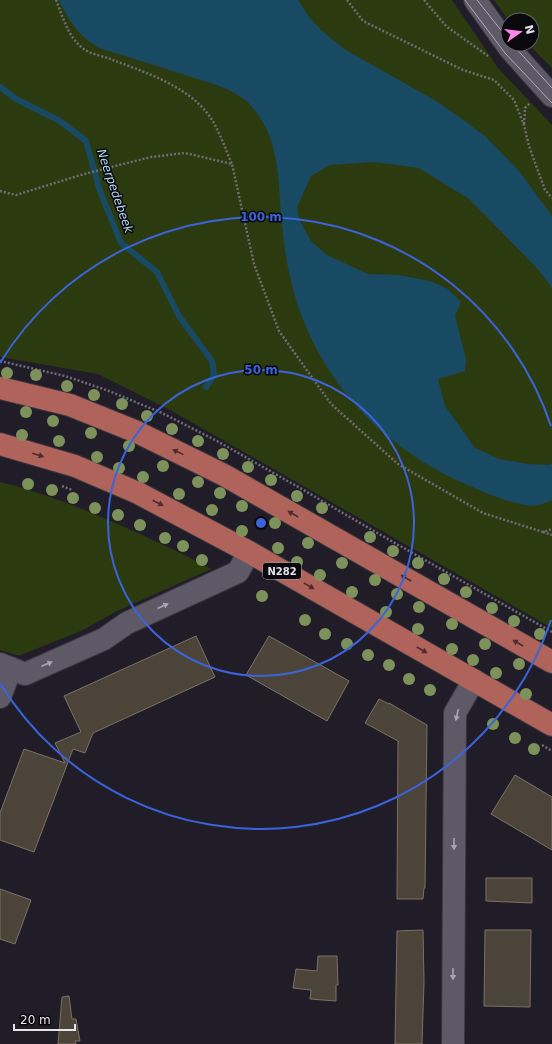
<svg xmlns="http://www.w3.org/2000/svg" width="552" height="1044" font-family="'DejaVu Sans',sans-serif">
<rect width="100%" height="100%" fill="#201d29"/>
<path fill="#2c3a10" d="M0 0H452L498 68 552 125V628L172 411 98 374 0 357Z
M494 0H552V68L528 44H532V20H508Z
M0 482C45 493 87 510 129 529 157 542 184 554 211 569L115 612 83 630 21 655H16L0 650Z"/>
<path fill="#194a64" d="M59 0H298L309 17 321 30 344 49 436 101 465 121 485 136 519 171 552 216V288L537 268 469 199 419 168 374 162 330 165 311 176 297 207 299 219 311 241 327 255 368 274 398 275 430 281 448 289 461 302 455 316 466 359 465 371 438 379 445 406 475 448 499 459 528 464 550 465 552 463V500C548 502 543 504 539 505 520 509 479 490 461 482 379 445 314 374 292 285 287 266 284 245 282 225 278 187 281 143 256 112 252 107 248 102 244 99 229 88 211 83 194 78 164 68 133 58 102 49 80 38 69 22 59 0Z"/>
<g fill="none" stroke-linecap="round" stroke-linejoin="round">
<path stroke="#194a64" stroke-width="6" d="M0 87 16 99 60 121 86 141 100 191 121 243 157 272 179 316 212 361 214 375 206 387"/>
</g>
<path fill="#4c4438" stroke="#7a7264" d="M196 636 215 677 93 733 85 753 73 749 34 852 0 840V813L24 749 65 763 55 743 81 732 64 696Z
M269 636 349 681 327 721 246 675Z
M379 699 389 704V703L427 725 425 888H424L423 899H397L398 741 365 723Z
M515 775 552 797V850L491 814Z
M486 878H532V903L486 901Z
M0 889 31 900 15 944 0 939Z
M423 930 424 982 422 1044H395L397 931Z
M485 930H531L530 1007 484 1006Z
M318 956H337L338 985H336V1001L310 999 311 990 293 988 296 969 317 971Z
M69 996 72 1019H76L80 1041H75L76 1044H58L62 997Z"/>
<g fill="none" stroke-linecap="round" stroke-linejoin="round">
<defs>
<path id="minor" d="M475 0 510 49 552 96
M0 664 25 674 104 639 127 623 238 572 249 552
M0 697 11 668
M453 1044 455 713 474 680"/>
<path id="major" d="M0 388 70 405 137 432 224 475 552 662
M0 444 75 466 138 493 249 552 552 725"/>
</defs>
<use href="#minor" stroke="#3a3741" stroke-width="24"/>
<use href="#major" stroke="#3a3741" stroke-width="24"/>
<path stroke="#6f6c76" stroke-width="2.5" stroke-dasharray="2 2" stroke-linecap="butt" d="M56 0C63 17 68 38 84 49 92 55 104 56 113 60 142 71 178 83 201 106 217 122 223 144 232 164
M347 0 363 21 463 70 494 80 514 100 524 125 529 146 545 190 552 198
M424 0 446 26 488 56
M524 124 525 108 530 103
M0 191 16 195 84 174 151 157 185 153 232 164 254 264 279 331 331 404 398 464 483 513 543 532 552 529
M0 361 65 376 109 391 162 413 217 441 300 488 379 534 552 632
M62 486 72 490
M543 532 552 535
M542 745 552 751"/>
<use href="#minor" stroke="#5d5967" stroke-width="22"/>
<use href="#major" stroke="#b0635b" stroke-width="22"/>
<path stroke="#afadb6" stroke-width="1" d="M465 0 505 53 552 103
M477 0 508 39
M512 44 552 88"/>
</g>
<g fill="#7d925b">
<circle cx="7" cy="373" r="6"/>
<circle cx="36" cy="375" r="6"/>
<circle cx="67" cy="386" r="6"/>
<circle cx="94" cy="395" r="6"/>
<circle cx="122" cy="404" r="6"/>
<circle cx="26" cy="412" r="6"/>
<circle cx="147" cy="416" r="6"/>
<circle cx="53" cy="421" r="6"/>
<circle cx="172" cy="429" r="6"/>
<circle cx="91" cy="433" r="6"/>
<circle cx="22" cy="435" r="6"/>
<circle cx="59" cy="441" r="6"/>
<circle cx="198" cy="441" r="6"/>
<circle cx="129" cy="446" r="6"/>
<circle cx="223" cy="454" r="6"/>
<circle cx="97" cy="457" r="6"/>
<circle cx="163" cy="466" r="6"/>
<circle cx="248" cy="467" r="6"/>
<circle cx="119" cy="468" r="6"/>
<circle cx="143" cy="477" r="6"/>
<circle cx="271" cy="480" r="6"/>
<circle cx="198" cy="482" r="6"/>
<circle cx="28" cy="484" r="6"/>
<circle cx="52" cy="490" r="6"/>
<circle cx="220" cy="493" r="6"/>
<circle cx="179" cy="494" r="6"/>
<circle cx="297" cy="496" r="6"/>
<circle cx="73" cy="498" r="6"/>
<circle cx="242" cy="506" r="6"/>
<circle cx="95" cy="508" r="6"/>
<circle cx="322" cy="508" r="6"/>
<circle cx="212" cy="510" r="6"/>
<circle cx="118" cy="515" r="6"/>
<circle cx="275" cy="523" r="6"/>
<circle cx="140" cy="525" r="6"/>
<circle cx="242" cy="531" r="6"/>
<circle cx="370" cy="537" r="6"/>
<circle cx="165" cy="538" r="6"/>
<circle cx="308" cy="543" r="6"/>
<circle cx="183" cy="546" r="6"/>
<circle cx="278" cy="548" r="6"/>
<circle cx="393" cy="551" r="6"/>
<circle cx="202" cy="560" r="6"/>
<circle cx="297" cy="562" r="6"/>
<circle cx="342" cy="563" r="6"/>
<circle cx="418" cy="563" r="6"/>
<circle cx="320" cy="575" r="6"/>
<circle cx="444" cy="579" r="6"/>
<circle cx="375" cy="580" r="6"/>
<circle cx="352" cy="592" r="6"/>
<circle cx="466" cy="592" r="6"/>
<circle cx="397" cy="594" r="6"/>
<circle cx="262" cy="596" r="6"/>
<circle cx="419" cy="607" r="6"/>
<circle cx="492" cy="608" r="6"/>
<circle cx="386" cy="612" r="6"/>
<circle cx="305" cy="620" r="6"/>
<circle cx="514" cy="621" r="6"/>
<circle cx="452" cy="624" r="6"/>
<circle cx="418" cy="629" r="6"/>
<circle cx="325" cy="634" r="6"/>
<circle cx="540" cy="634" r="6"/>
<circle cx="347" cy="644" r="6"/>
<circle cx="485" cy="644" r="6"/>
<circle cx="452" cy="649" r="6"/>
<circle cx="368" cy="655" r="6"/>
<circle cx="473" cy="660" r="6"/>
<circle cx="519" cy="664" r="6"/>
<circle cx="389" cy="665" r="6"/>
<circle cx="496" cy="673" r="6"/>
<circle cx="409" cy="679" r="6"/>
<circle cx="430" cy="690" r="6"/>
<circle cx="526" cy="694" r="6"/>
<circle cx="493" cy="724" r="6"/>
<circle cx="515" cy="738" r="6"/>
<circle cx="534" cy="749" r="6"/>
</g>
<defs><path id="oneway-solid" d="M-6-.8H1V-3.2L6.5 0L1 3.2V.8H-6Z"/></defs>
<g fill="#4c2c2c">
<use href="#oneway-solid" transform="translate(178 452) rotate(-154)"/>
<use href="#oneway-solid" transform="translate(38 455) rotate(17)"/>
<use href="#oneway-solid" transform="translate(158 503) rotate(27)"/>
<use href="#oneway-solid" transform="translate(293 514) rotate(-150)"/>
<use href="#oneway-solid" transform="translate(406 578) rotate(-150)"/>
<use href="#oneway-solid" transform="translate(309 586) rotate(30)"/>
<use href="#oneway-solid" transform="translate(518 643) rotate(-150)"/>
<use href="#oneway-solid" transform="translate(422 650) rotate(30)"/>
</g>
<g fill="#a8a5b0">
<use href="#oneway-solid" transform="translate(163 606) rotate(-25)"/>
<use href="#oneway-solid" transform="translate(47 664) rotate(-23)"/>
<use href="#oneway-solid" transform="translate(457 715) rotate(103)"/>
<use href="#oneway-solid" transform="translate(454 844) rotate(90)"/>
<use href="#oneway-solid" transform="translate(453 974) rotate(90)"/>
</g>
<g fill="none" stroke="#3b64db" stroke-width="2">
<circle cx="261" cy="523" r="153"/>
<path d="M551 620A306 306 0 0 1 0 683M0 363A306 306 0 0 1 551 426"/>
</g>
<g text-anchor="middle" stroke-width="3" stroke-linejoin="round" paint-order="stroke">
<rect fill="#09080d" stroke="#a3a1a8" stroke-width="1" x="263" y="563" width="38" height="16" rx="3"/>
<g font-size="10" font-weight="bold" fill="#e5e3eb">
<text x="282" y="575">N282</text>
</g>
<g font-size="12" font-style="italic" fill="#b0daf4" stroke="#09080d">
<text transform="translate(115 191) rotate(71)" y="4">Neerpedebeek</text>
</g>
</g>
<circle cx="261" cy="523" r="6" fill="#3b64db" stroke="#09080d" stroke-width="2"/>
<g font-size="12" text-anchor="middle" font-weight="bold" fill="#3b64db" stroke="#09080d" stroke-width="3" stroke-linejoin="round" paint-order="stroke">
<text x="261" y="221">100 m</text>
<text x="261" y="374">50 m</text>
</g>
<g transform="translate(520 32) rotate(76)"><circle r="19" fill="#09080d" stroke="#616066"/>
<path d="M0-3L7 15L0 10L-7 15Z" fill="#fa87e7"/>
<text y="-6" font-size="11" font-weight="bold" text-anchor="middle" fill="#e5e3eb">N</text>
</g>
<path d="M14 1024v6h61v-6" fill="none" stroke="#e5e3eb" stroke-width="2"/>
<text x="20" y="1024" font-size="12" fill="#e5e3eb" stroke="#09080d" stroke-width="3" paint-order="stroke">20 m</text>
</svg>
